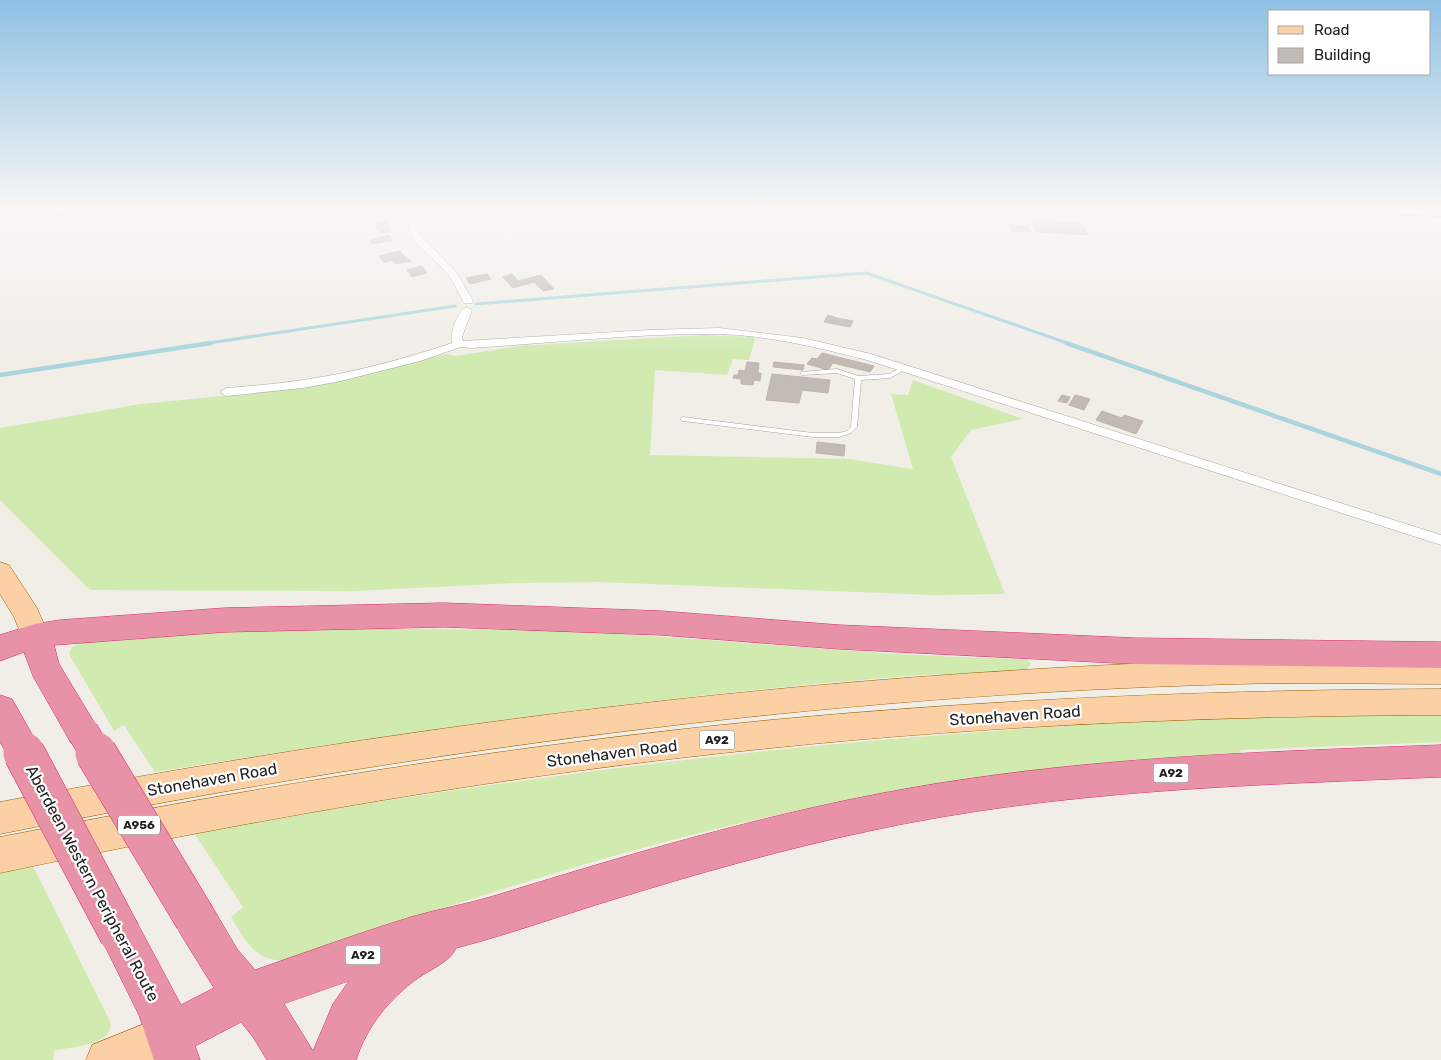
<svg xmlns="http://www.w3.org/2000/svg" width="1441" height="1060" font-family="Rubik,sans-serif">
<rect width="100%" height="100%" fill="#f1eee8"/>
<path fill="#d0eab0" d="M705 335 754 337 755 339 749 360 733 359 727 375 655 370 650 455 849 459 913 469 891 394 908 395 913 380 1023 419 971 430 951 457 1005 594 933 595 600 582 513 583 354 591 90 590 0 500V428L141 404 254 393 447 354 456 356 519 346Z
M343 627 359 629C440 629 521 629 602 633 743 641 884 657 1026 659L1031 663 1025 671 941 677 937 674 896 677C647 697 401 732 155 772L124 725 114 731 69 654 72 647 81 642 159 634Z
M1441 714V742L1240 750 1242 754C1162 763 1082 772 1003 781 962 785 921 788 881 795 679 828 484 893 291 960 256 964 247 943 231 917L243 907 194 833C478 782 763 745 1051 727 1180 718 1311 716 1441 714Z
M32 864 109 1019C119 1045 72 1047 55 1050L53 1060H0V871Z"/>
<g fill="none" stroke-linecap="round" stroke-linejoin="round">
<path stroke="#aad5de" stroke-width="3" d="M476 304 866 273 1070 344
M202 344 455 306"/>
<path stroke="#aad5de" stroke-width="4.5" d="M1066 343 1441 474
M0 375 211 343"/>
</g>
<path fill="#c2bab5" stroke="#c3b4ab" d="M65 209 78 210 61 217H54L58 214H42L47 211Z
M1032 220 1082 223 1088 235 1037 232Z
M389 221 390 232 380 233V229L376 230V222Z
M1010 225 1028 226 1032 232H1013Z
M389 235 392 241 372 244 370 240Z
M400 251 405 257 384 262 379 256Z
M405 257 412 261 396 264 392 260Z
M422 266 427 273 412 277 407 270Z
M487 274 491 279 470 284 466 278Z
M512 274 518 281 541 275 554 289 543 291 534 282 513 288 503 277Z
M828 315 837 318 853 321 850 327 824 322Z
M822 353 874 366 870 372 833 363 828 370 807 364 812 358 817 359Z
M747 362 759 363 758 373H761L760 381 754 380 753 385 741 384V379L733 378 734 375H738L739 370 745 371Z
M774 362 804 365 803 370 773 367Z
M772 374 830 380 828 393 802 390 799 403 766 400Z
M1062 395 1070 397 1067 403 1058 401Z
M1075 395 1090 399 1084 410 1069 405Z
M1102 411 1122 418 1124 415 1143 421 1136 434 1096 420Z
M817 442 845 445 844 456 816 453Z"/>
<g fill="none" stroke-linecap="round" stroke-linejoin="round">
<defs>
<path id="lane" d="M904 366 906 367V369L890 378 861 380 857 427 851 433 839 437H813L683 421 680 419 683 417 813 433H839L847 431 851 427 855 379 837 373 803 375 801 374V372L837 369 858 376 889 374Z"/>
<path id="street" d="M408 209H416V226L420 235 457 273 473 301 472 303H464C459 295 455 284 449 276 429 250 406 246 408 209Z
M467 307 472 310 462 337 463 341 649 330 719 328 803 338 871 354 1441 535V545L867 360C820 348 767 335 718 334 636 333 553 343 471 348L461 347 420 361 341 381 303 388 226 396 220 392 226 388C252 386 277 384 303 380 353 373 404 359 452 343 449 334 458 310 467 307Z"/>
<path id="secondary" d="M1356 209H1441V216L1362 213 1357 212Z"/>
<path id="primary" d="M0 562 9 565 37 608 49 636 45 644 35 647 25 644 14 617 0 594Z
M1295 659 1441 660V684C1373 684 1305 682 1237 684 821 695 407 752 0 834V802C322 741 646 695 974 673 1081 666 1188 660 1295 659Z
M1441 689V715C1217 716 993 725 771 748 511 774 255 819 0 873V837C255 787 512 745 771 720 994 699 1217 690 1441 689Z
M169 1014 184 1020 190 1035 184 1050 161 1060H86L92 1045Z"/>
<path id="highway" d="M444 603 661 611 839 625 1135 638 1441 642V668L1135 664 839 649 661 635 444 627 225 632 54 645 59 664 100 732 95 743 83 747 71 743 33 676 24 652 0 661V635L35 624 60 620 225 608Z
M0 695 12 699 37 743 31 754 19 758 7 754 0 742Z
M1441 745V777C1250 785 1057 790 869 831 784 849 699 873 615 899 562 915 510 934 456 948 450 962 431 969 418 978 389 999 367 1026 356 1060H267L253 1037 241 1022 195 1046 200 1060H154L139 1015 99 934 105 919 120 913 135 919 181 1005 214 988 180 933 174 918 180 903 195 897 210 903 237 949 255 970C307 952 359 933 411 917 439 909 467 904 494 896 649 848 806 802 967 779 1124 756 1282 751 1441 745ZM349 981 333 1004 313 1051 284 1004Z"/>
</defs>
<use href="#lane" stroke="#a5a5a5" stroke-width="1"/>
<use href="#street" stroke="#a5a5a5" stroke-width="1"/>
<use href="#secondary" stroke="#747a07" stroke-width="2"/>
<use href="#primary" stroke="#9d6102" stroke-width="1"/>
<use href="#highway" stroke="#d92c71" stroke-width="1"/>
<use href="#lane" fill="#fff" fill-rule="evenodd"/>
<use href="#street" fill="#fff" fill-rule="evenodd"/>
<use href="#secondary" fill="#f9f9bf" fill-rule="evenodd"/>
<use href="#primary" fill="#fbd0a4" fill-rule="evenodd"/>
<use href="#highway" fill="#e792a7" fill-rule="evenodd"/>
<defs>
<path id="highway-bridge-far1" d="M83 732 97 755
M19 743 25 755"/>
<path id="highway-bridge" d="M24 753 120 934
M96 753 195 918"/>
</defs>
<use href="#highway-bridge-far1" stroke="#d92c71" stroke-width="32" stroke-linecap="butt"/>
<use href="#highway-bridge" stroke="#d92c71" stroke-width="42" stroke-linecap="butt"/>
<use href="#highway-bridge-far1" stroke="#e792a7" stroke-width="31"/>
<use href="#highway-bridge" stroke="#e792a7" stroke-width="41"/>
</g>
<linearGradient id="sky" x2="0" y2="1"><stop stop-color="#8fc1e4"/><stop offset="0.59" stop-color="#f9f7f5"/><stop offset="1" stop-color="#f9f7f5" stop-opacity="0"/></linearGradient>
<rect width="1441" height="357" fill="url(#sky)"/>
<g text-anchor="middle" stroke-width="4.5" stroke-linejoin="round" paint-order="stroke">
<g fill="#fff" stroke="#646464" stroke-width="1">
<rect x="699.5" y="730.5" width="35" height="19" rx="4"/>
<rect x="1153.5" y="763.5" width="35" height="19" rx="4"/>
<rect x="118" y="815.5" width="42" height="19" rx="4"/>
<rect x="345.5" y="945.5" width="35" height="19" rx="4"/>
</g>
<g font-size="12" font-weight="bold" fill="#212121">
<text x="717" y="744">A92</text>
<text x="1171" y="777">A92</text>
<text x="139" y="829">A956</text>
<text x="363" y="959">A92</text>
</g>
<g font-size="16" fill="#212121" stroke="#fff">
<text transform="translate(1015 715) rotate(-4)" y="6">Stonehaven Road</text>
<text transform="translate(612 753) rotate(-7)" y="6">Stonehaven Road</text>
<text transform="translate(212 779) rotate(-10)" y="6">Stonehaven Road</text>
<text transform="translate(93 883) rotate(62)" y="6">Aberdeen Western Peripheral Route</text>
</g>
</g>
<rect x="1268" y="10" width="162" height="65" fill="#ffffff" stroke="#a6a6a6"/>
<rect x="1278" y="26" width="25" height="8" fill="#fbd0a4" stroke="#a6a6a6"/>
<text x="1314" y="35" font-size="15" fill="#212121">Road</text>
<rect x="1278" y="48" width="25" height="15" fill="#c2bab5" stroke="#a6a6a6"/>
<text x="1314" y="60" font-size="15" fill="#212121">Building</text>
</svg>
